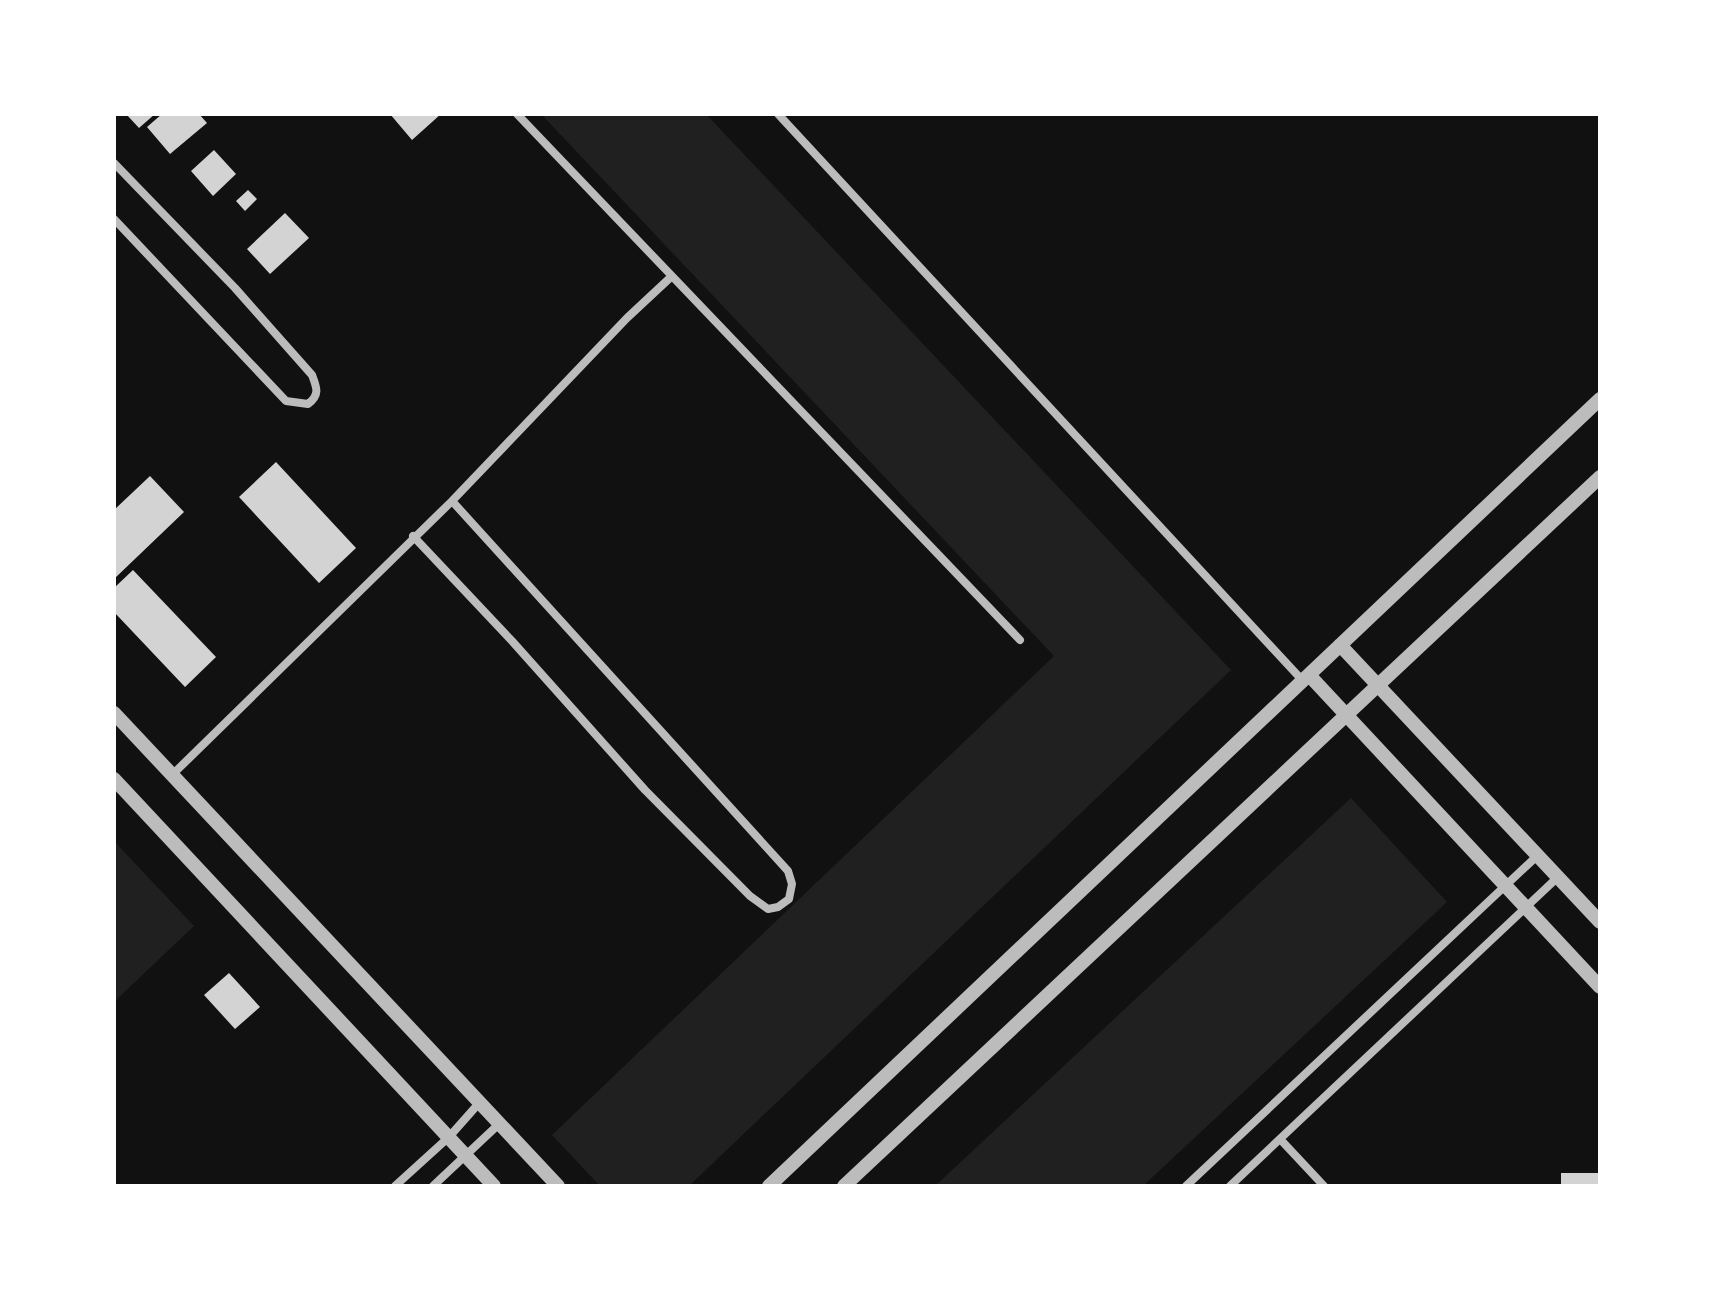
<svg xmlns="http://www.w3.org/2000/svg" width="1714" height="1300" font-family="Raleway,sans-serif">
<rect width="100%" height="100%" fill="#111"/>
<path fill="#202020" d="M541 114H706L1231 670 689 1186H600L552 1135 1054 656Z
M1351 798 1447 902 1143 1186H935Z
M114 841 194 926 114 1002Z"/>
<path fill="#d3d3d3" d="M126 114H155L139 128Z
M162 114H199L207 123 170 154 147 127Z
M390 114H441L412 140Z
M214 150 236 174 213 196 191 171Z
M248 190 257 199 245 211 236 201Z
M285 213 309 238 270 274 247 249Z
M276 462 356 548 319 583 239 497Z
M150 476 184 512 114 579V510Z
M133 570 216 657 185 687 114 612V588Z
M229 973 260 1007 235 1029 204 995Z
M1561 1173H1600V1186H1561Z"/>
<g fill="none" stroke-linecap="round" stroke-linejoin="round">
<path stroke="#bcbcbc" stroke-width="8" d="M517 114 1020 640
M778 114 1303 681
M114 163 235 288 312 375C317 388 320 395 308 404L286 401 114 219
M413 536 512 641 645 790 750 896 768 909 778 907 789 899 792 884 788 871 452 501
M172 775 452 501 627 318 672 276
M1280 1139 1324 1186
M395 1186 449 1137 480 1102
M433 1186 499 1124
M1186 1186 1537 856
M1230 1186 1558 877"/>
<path stroke="#bcbcbc" stroke-width="14" d="M1340 645 1600 922
M1309 675 1600 987
M114 713 558 1186
M114 779 494 1186
M769 1186 1600 399
M844 1186 1600 477"/>
</g>
<rect width="1714" height="1300" fill="none" stroke="#ffffff" stroke-width="232"/>
</svg>
